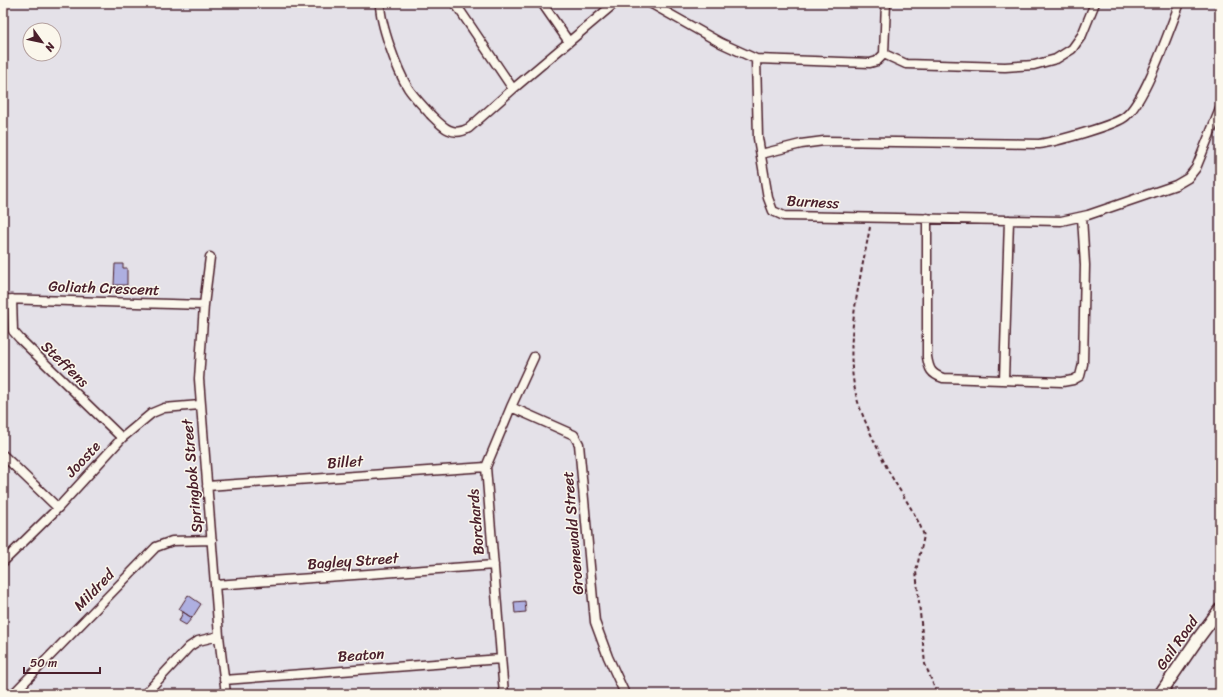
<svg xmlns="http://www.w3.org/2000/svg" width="1223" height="697" font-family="Sriracha,sans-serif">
<rect width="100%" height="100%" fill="#e4e1e8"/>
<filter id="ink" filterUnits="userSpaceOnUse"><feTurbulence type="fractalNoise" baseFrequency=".025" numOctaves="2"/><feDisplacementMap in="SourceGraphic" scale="8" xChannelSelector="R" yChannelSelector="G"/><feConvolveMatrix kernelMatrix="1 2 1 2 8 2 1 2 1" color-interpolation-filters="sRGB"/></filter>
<g filter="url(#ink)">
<path fill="#aeafe0" stroke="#4a1f2b" d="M115 264H123V268H127V285H114Z
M188 595 201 604 192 618 179 609Z
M525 601 526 612 515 613 514 602Z
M183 612 192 618 186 625 179 621Z"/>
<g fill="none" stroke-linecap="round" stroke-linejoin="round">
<defs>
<path id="street" d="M380 3C380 24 397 70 408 88 414 97 423 106 430 114 442 126 452 138 469 128L513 89 615 3
M455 3 513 89
M542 3 569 42
M650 3 721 43 756 59 870 63 877 61 884 54 886 3
M884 54 906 64 1005 67 1034 65 1056 59 1072 49 1082 35 1095 3
M756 59 758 138 768 198 773 211 784 216 1061 221 1088 215 1176 185 1188 178 1196 168 1220 109
M761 154 801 144 824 141 1039 144C1054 142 1117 125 1126 116 1146 99 1169 30 1180 3
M927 218V357C929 369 931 374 943 378L1062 382 1073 380 1080 376 1083 364 1085 265 1082 217
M210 257 204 305 199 379 219 636 226 694
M3 299 204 305
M12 299 13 331 20 339 122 438
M1004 380 1009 220
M511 407 574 435 579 444 595 622 608 657 625 694
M3 455 58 508
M207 486 486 467
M3 562 58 508 122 438 152 413 164 408 200 405
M215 585 494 565
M224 680 501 659
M13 694 156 547 172 541 212 540
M145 694 189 647 198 641 219 636
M504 694 486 467 511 407 534 357"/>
<path id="secondary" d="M1160 694 1197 640 1220 609"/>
</defs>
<use href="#street" stroke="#4a1f2b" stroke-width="11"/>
<use href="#secondary" stroke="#4a1f2b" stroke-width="14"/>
<path stroke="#4a1f2b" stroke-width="2" stroke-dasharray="4 3" stroke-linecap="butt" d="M870 227C860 282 840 352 860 408 867 427 877 447 886 466 897 489 916 511 924 536L916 571 925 664 937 694"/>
<use href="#street" stroke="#fbf7ec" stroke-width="8"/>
<use href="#secondary" stroke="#fbf7ec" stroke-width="11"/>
</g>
</g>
<g text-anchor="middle" stroke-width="3" stroke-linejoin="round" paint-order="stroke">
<g font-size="15" fill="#4a1f2b" stroke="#fbf7ec">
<text transform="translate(813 202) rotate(3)" y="5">Burness</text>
<text transform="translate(104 288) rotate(2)" y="5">Goliath Crescent</text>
<text transform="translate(65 364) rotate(44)" y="5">Steffens</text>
<text transform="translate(83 459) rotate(-47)" y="5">Jooste</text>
<text transform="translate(345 462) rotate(-4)" y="5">Billet</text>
<text transform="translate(192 476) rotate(-95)" y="5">Springbok Street</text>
<text transform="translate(476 522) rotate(-95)" y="5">Borchards</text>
<text transform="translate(573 533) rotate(-95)" y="5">Groenewald Street</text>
<text transform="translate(353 561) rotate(-4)" y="5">Bagley Street</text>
<text transform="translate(94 590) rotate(-46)" y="5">Mildred</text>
<text transform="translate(1177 643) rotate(-55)" y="5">Gail Road</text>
<text transform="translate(361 655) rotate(-4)" y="5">Beaton</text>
</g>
</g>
<rect width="1223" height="697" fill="none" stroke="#fbf7ec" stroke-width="16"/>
<rect x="8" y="8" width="1207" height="681" fill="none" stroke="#4a1f2b" stroke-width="1.5" filter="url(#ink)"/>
<g transform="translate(42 42) rotate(123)"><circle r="19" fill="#fbf7ec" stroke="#b4a19f"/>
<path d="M0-3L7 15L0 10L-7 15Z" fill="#4a1f2b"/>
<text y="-6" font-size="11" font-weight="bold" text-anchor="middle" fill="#4a1f2b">N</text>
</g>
<path d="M24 667v6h76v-6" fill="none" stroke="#4a1f2b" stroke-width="2"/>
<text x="30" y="667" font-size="12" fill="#4a1f2b" stroke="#fbf7ec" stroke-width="3" paint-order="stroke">50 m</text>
</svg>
